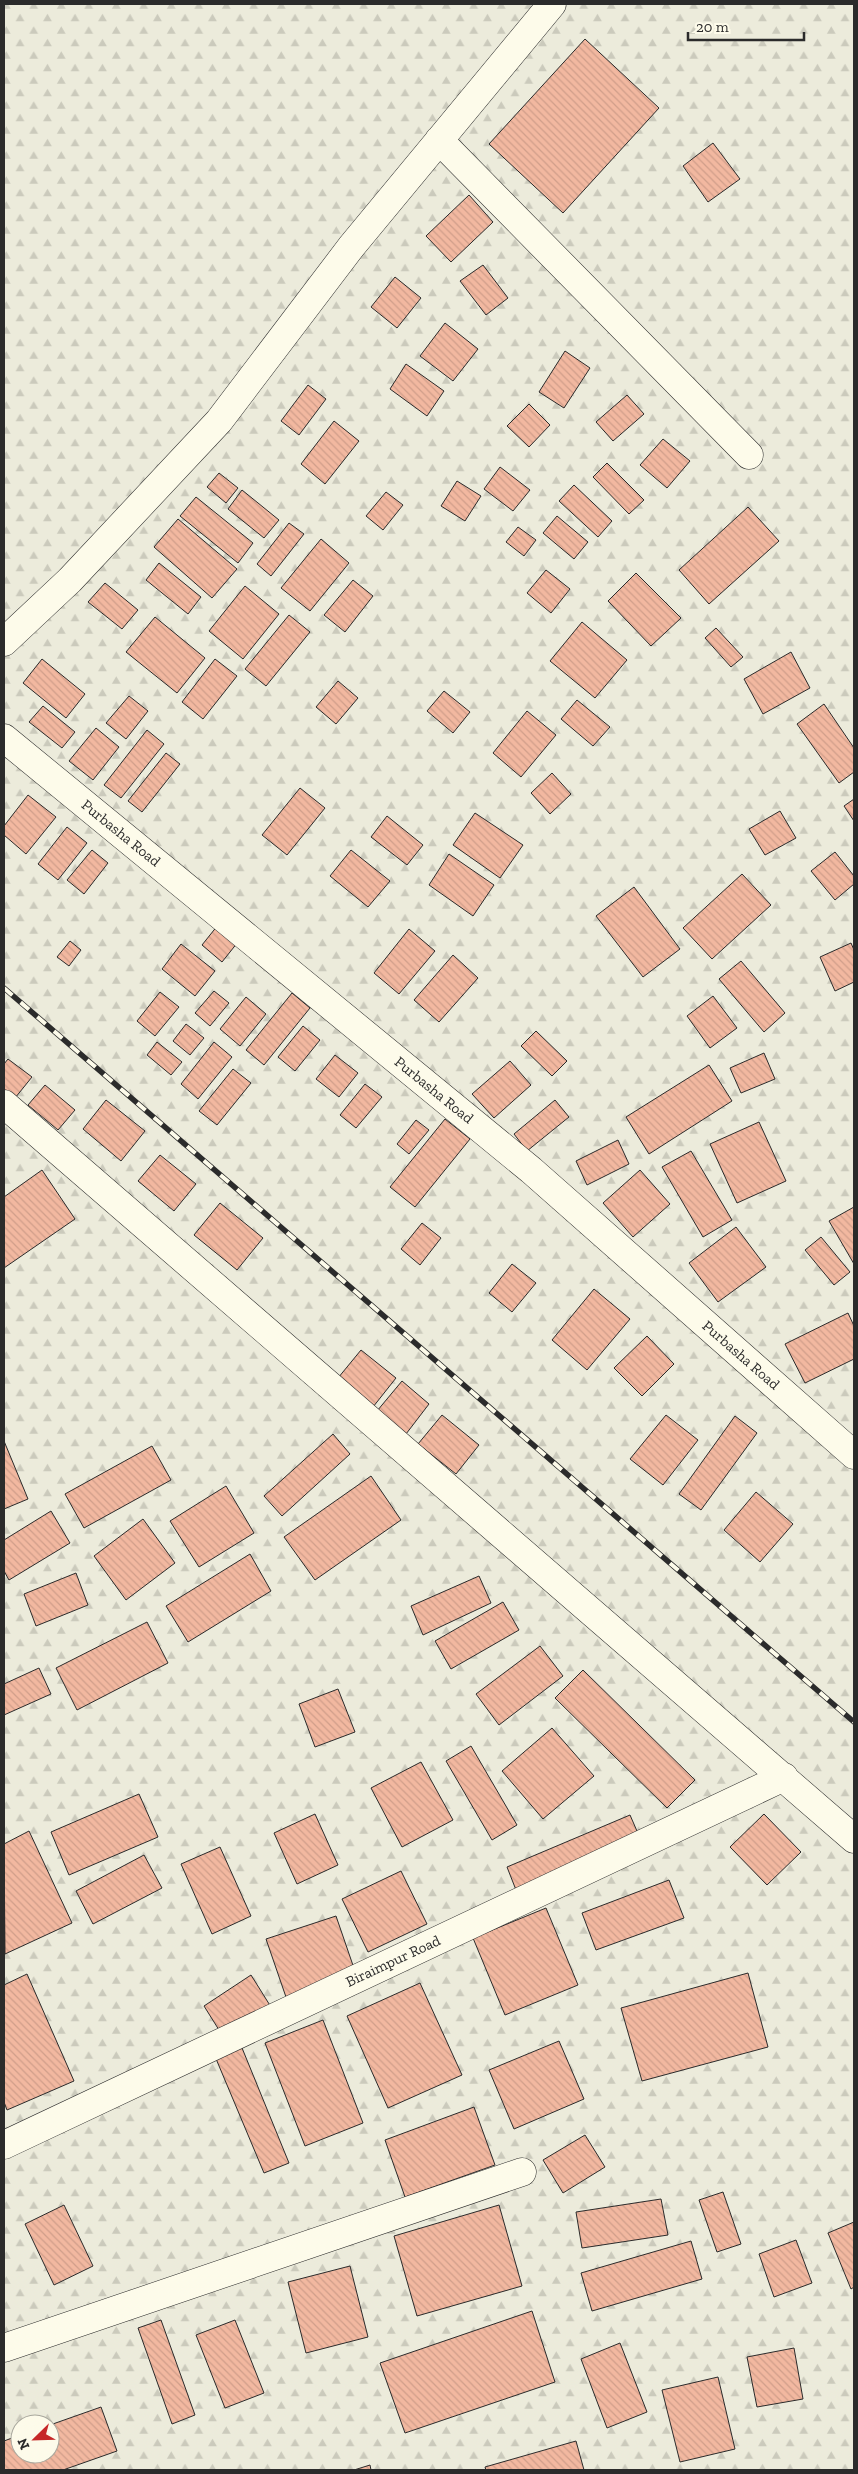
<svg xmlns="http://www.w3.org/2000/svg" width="858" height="2474" font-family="'Zilla Slab',serif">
<defs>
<pattern id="forest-firs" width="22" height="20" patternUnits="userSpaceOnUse" patternTransform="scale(1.25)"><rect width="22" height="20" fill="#ecebdb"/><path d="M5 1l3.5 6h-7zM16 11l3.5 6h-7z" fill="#cbcabc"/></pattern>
<pattern id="building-back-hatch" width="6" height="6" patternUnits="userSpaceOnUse" patternTransform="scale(1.25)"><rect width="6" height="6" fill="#f2b8a0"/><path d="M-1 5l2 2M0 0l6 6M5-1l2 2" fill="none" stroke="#d09e8a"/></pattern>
</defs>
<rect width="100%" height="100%" fill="#fdfbea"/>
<path fill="url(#forest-firs)" stroke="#74746e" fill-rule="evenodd" d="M4 4H854V2470H4ZM20 2424H50V2454H20Z"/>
<path fill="url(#building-back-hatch)" stroke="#2b2b2b" d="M585 39 659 108 563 213 489 144Z
M713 143 740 179 708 202 683 166Z
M469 195 493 222 451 262 426 236Z
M483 265 508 298 486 315 460 281Z
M395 277 421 298 397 328 371 307Z
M445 323 478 349 453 381 420 356Z
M565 351 590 368 564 408 539 392Z
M406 364 444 391 427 416 390 389Z
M308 385 326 399 299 435 281 421Z
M627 395 644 414 613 441 596 422Z
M529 404 550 425 529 447 507 426Z
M334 421 359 441 325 484 301 464Z
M663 439 690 461 667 488 640 465Z
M607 463 644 500 629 514 593 477Z
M500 467 530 490 513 511 484 489Z
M219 473 238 488 226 503 207 487Z
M457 481 481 496 465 521 441 506Z
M574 485 612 521 598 537 559 501Z
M242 490 279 520 264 538 228 509Z
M386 492 403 505 383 530 366 516Z
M196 497 253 543 238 563 180 516Z
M748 507 779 541 709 604 679 570Z
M557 516 588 542 574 559 543 533Z
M178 519 237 569 212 598 154 547Z
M289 523 304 534 271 576 257 564Z
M518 527 536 540 524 556 506 542Z
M321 539 349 563 310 611 281 588Z
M159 563 201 597 188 614 146 580Z
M546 570 570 589 551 613 527 593Z
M636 573 681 618 651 646 608 601Z
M353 580 373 596 345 632 324 615Z
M105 583 138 610 122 629 88 602Z
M245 586 279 614 243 659 209 631Z
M289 615 310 632 266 686 245 669Z
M155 617 205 658 177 693 126 652Z
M582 622 627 660 595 698 550 661Z
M716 628 743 657 731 667 705 638Z
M791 652 810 688 763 714 744 679Z
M42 659 85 694 66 718 23 683Z
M215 659 237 676 203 719 182 702Z
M338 681 358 698 336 724 316 707Z
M444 691 470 712 453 733 427 711Z
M129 696 148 711 126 739 106 723Z
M577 700 610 727 593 746 561 719Z
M824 704 854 748V772L839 783 797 724Z
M43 706 75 732 62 748 29 722Z
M527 711 556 735 521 777 493 753Z
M96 728 119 747 93 780 69 761Z
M147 730 164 744 121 798 104 785Z
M166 753 180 764 142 812 128 801Z
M552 773 571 794 550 814 531 793Z
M300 788 325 808 287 855 262 835Z
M28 795 56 817 26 854 4 835V826Z
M854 799V821L844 806Z
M780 811 796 838 765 855 749 829Z
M475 813 523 845 500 878 453 845Z
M387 816 423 845 407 865 371 837Z
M67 827 87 843 58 880 38 864Z
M92 850 108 863 84 894 67 880Z
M351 850 390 881 368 907 330 876Z
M835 852 854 876V884L835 900 811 871Z
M449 854 494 885 473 916 429 885Z
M742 874 771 905 712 959 683 928Z
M634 887 680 949 643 977 596 916Z
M218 925 238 942 222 962 202 945Z
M409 929 435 951 399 994 374 973Z
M70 941 81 950 69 966 57 957Z
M851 943 854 950V982L835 991 820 957Z
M181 944 215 971 195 996 162 969Z
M453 955 478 978 439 1022 414 1000Z
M741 961 785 1013 764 1032 719 979Z
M214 991 229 1003 210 1026 195 1013Z
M160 992 179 1007 155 1036 137 1021Z
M292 993 310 1008 264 1065 246 1050Z
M713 996 737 1028 710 1048 687 1016Z
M246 997 266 1014 240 1046 220 1029Z
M186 1024 204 1038 190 1055 173 1041Z
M303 1026 320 1040 295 1071 278 1057Z
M536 1031 567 1061 552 1076 521 1046Z
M157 1042 182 1062 171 1075 147 1055Z
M214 1042 232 1057 198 1099 181 1084Z
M764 1053 775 1079 741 1093 730 1068Z
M335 1055 358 1073 339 1097 316 1079Z
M8 1059 32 1077 15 1098 4 1089V1064Z
M510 1061 531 1085 494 1118 472 1094Z
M709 1065 732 1101 649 1154 626 1117Z
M233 1069 251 1083 217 1125 199 1111Z
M365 1084 382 1097 356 1128 340 1115Z
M45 1085 75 1110 58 1130 28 1105Z
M106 1100 145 1131 121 1161 83 1129Z
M555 1100 569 1117 527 1151 514 1134Z
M445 1119 470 1139 415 1207 390 1187Z
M416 1120 429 1130 409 1154 397 1144Z
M759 1122 786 1181 737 1203 710 1144Z
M618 1140 629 1164 587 1185 576 1161Z
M691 1151 732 1220 703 1237 662 1167Z
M160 1155 196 1184 174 1211 138 1181Z
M42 1170 75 1219 4 1268V1197Z
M640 1170 670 1204 633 1237 603 1203Z
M220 1203 263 1238 237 1270 194 1235Z
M854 1207V1264L829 1221Z
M422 1223 441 1238 420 1265 401 1249Z
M736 1227 766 1267 718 1302 689 1263Z
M821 1237 850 1272 834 1285 805 1250Z
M512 1264 536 1283 512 1312 489 1293Z
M594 1289 630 1319 587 1370 552 1340Z
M848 1313 854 1326V1359L805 1383 785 1344Z
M647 1336 674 1364 642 1396 614 1368Z
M361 1350 396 1378 373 1407 338 1378Z
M402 1381 429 1404 406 1434 377 1411Z
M442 1415 479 1445 456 1474 418 1444Z
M666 1415 698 1440 663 1485 630 1459Z
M735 1416 757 1433 701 1510 679 1494Z
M333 1434 350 1454 282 1516 264 1496Z
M4 1441 28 1499 4 1509Z
M152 1446 171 1480 84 1528 65 1494Z
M371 1476 401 1520 315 1580 284 1537Z
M226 1486 254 1533 199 1567 170 1521Z
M756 1492 793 1524 760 1562 724 1530Z
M51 1511 70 1543 9 1580 4 1571V1540Z
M143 1519 175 1563 126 1600 94 1556Z
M250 1554 271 1591 188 1642 166 1606Z
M76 1573 88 1605 36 1626 24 1594Z
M479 1576 491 1603 423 1635 411 1606Z
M503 1602 519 1630 451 1669 435 1641Z
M147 1622 168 1663 77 1710 56 1668Z
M540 1646 563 1676 499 1725 476 1694Z
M39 1668 51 1694 4 1715V1684Z
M583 1670 695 1780 667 1808 555 1698Z
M338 1689 355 1732 315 1747 299 1704Z
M552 1728 594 1776 543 1819 502 1771Z
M471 1746 517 1825 492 1840 446 1761Z
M421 1762 453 1820 402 1847 371 1788Z
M139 1794 158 1837 69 1875 51 1832Z
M315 1814 338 1865 297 1884 274 1833Z
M764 1814 801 1852 767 1885 730 1847Z
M630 1815 640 1838 516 1890 507 1867Z
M29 1831 72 1923 5 1954 4 1844Z
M220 1847 251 1916 212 1934 181 1864Z
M144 1855 162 1888 93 1924 76 1891Z
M401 1871 427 1924 368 1952 342 1899Z
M669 1880 684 1918 596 1950 582 1913Z
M546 1908 578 1985 505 2015 473 1938Z
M336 1916 357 1977 287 2000 266 1939Z
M748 1973 768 2047 642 2081 621 2008Z
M27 1974 74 2081 7 2110 4 2102V1985Z
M251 1975 271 2007 224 2038 204 2006Z
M420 1983 462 2075 388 2108 347 2016Z
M323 2020 363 2123 305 2146 265 2043Z
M559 2041 584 2099 514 2129 489 2070Z
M240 2043 289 2163 264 2173 214 2054Z
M474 2107 495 2165 405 2197 385 2140Z
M585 2135 605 2167 563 2193 543 2160Z
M723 2192 741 2244 717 2252 699 2200Z
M661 2199 668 2235 582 2248 576 2212Z
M64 2205 93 2266 54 2285 25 2224Z
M499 2205 522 2286 417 2316 394 2236Z
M854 2222V2287L851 2289 828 2233Z
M796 2240 812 2283 774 2297 759 2254Z
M691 2241 702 2279 592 2311 581 2273Z
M350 2266 368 2337 306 2353 288 2282Z
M532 2311 555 2382 405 2433 380 2363Z
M161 2320 195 2415 172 2424 138 2328Z
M235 2320 264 2393 225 2408 196 2335Z
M620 2343 647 2412 607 2428 581 2359Z
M794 2348 803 2399 757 2407 747 2357Z
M718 2377 735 2449 680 2462 662 2390Z
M101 2407 117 2451 63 2470H4V2441L20 2435V2454H50V2425Z
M576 2441 584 2470H486L485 2467Z
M370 2465 371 2470H354Z"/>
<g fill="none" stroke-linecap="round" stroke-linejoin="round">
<defs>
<path id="minor" d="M439 140 749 455
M4 642 70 580 219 421 351 247 552 4
M4 738 531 1170 854 1455
M4 1104 854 1839
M4 2145 784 1777
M4 2348 522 2172"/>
</defs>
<use href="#minor" stroke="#2b2b2b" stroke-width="29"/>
<use href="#minor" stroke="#fdfbea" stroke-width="28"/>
<defs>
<path id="rail" d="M4 988 854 1722"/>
</defs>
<use href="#rail" stroke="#2b2b2b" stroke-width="5.5"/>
<use href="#rail" stroke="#fdfbea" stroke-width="4" stroke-dasharray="11" stroke-linecap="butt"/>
</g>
<g text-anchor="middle" stroke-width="4" stroke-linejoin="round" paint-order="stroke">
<g font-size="15" fill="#2b2b2b" stroke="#fdfbea">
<text transform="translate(121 833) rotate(39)" y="5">Purbasha Road</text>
<text transform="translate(434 1090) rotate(39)" y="5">Purbasha Road</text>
<text transform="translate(741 1355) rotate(41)" y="5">Purbasha Road</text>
<text transform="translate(393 1961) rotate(-25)" y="5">Biraimpur Road</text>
</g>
</g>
<rect width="858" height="2474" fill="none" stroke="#2b2b2b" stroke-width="10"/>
<g transform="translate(35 2439) rotate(247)"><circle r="24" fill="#fdfbea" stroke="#a9a89e"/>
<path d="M0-4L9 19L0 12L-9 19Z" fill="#c62828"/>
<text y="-8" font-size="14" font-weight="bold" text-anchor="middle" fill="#2b2b2b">N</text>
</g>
<path d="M688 32v8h116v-8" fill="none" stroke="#2b2b2b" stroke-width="2.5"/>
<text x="696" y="32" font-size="15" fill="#2b2b2b" stroke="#fdfbea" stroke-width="4" paint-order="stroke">20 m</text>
</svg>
